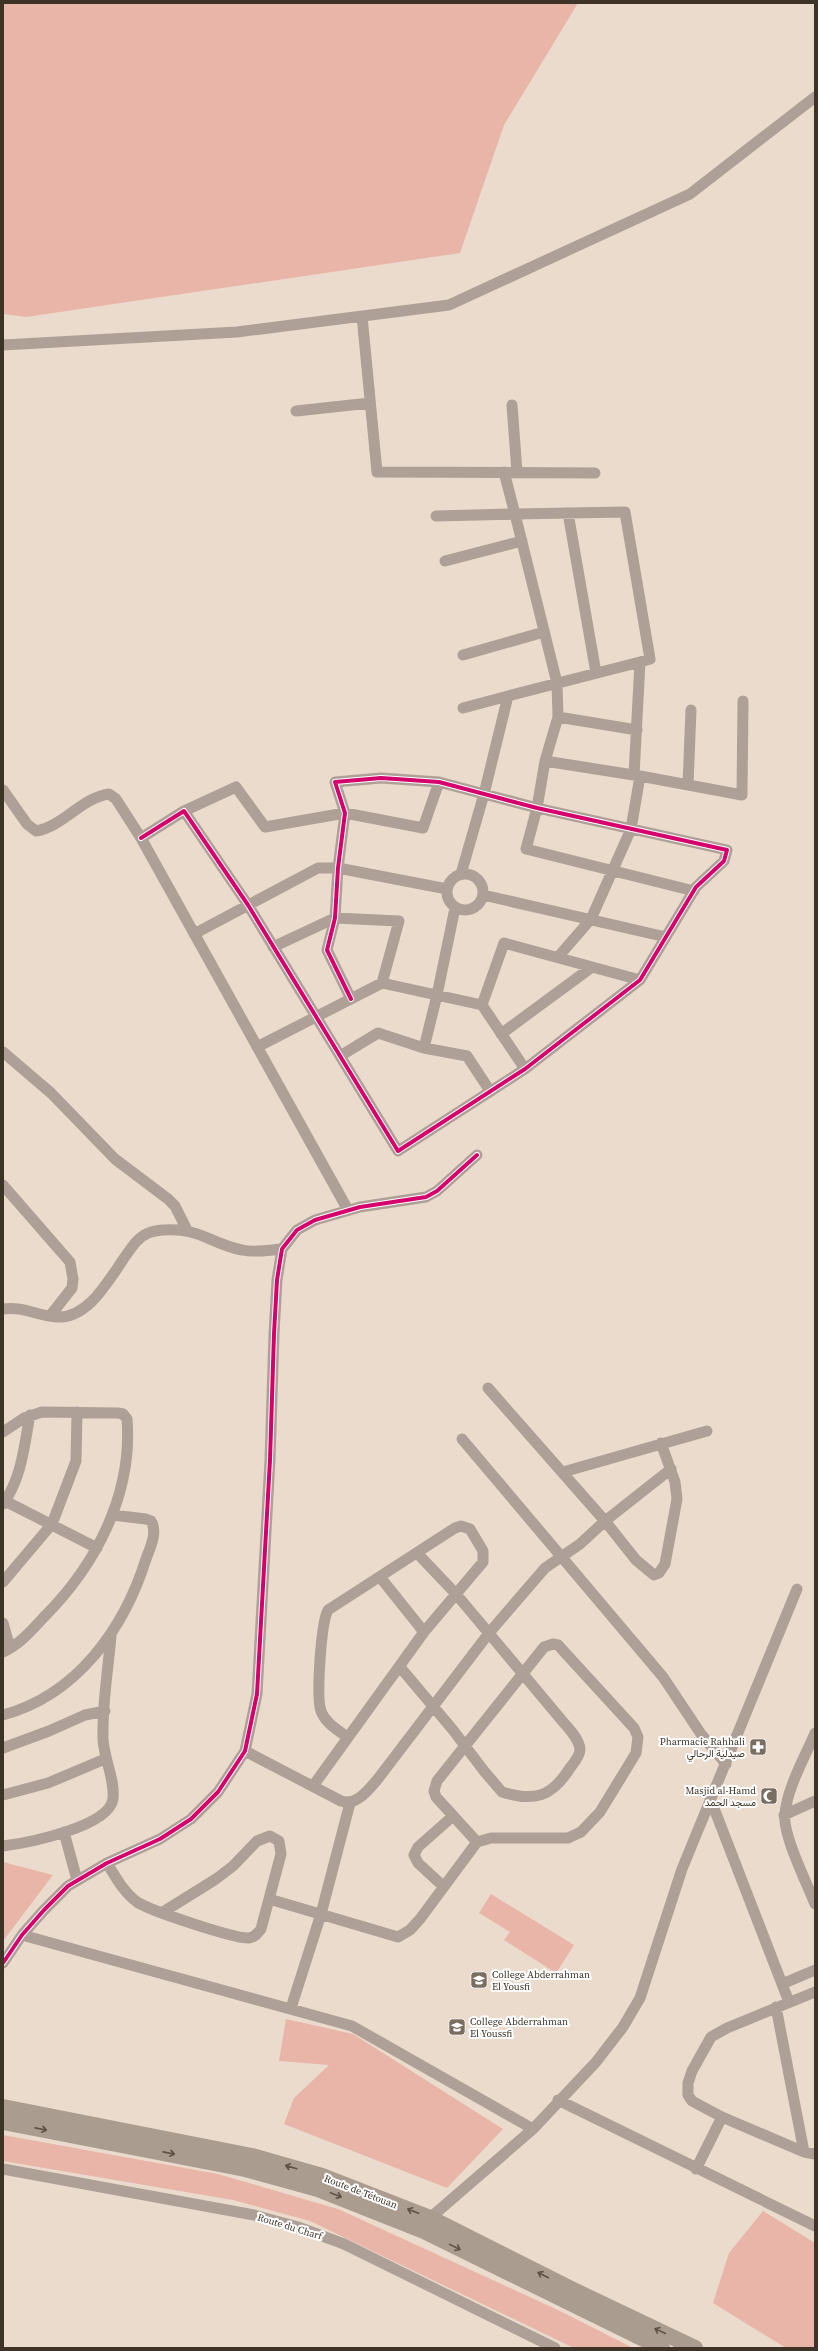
<svg xmlns="http://www.w3.org/2000/svg" width="818" height="2351" font-family="'Source Serif 4',Vazirmatn,serif">
<rect width="100%" height="100%" fill="#eadbcc"/>
<path fill="#e9b5a8" d="M3 3H578L504 125 460 253 26 317 3 314Z
M3 1862 53 1875 3 1941Z
M491 1894 574 1945 556 1973 504 1940 510 1932 479 1913Z
M286 2019 353 2034 503 2129 447 2188 284 2124 294 2098 329 2065 279 2061Z
M3 2135 218 2174 338 2209 558 2310 633 2348H574L310 2221 233 2200 3 2161Z
M763 2211 815 2243V2348H786L713 2303 729 2253Z"/>
<g fill="none" stroke-linecap="round" stroke-linejoin="round">
<path stroke="#aea096" stroke-width="11" d="M362 316 377 472 595 473
M3 345 237 332 449 305 690 194 815 97
M512 405 517 472
M296 411 370 403
M568 513 596 673
M436 516 515 514 504 472
M445 561 522 541
M463 655 544 632
M463 708 508 696
M558 717 557 683 515 514 625 512 650 659 640 662
M545 761 558 717 637 730
M640 776 742 795 743 701
M688 785 691 710
M3 790 27 824 36 831C64 826 81 798 109 794L116 799 141 838 348 1210
M184 811 236 787 265 827 345 813 423 828 439 782
M141 838 184 811 248 905 398 1151 525 1069 640 980 696 887 724 861 727 850 537 808 439 782 381 778 335 782 345 813 338 868 335 918 327 950 351 999
M461 874 484 794 508 696 640 662 634 775
M447 892a18 18 0 1 1 36 0a18 18 0 1 1-36 0Z
M483 895 666 937
M194 934 318 868H338L447 889
M273 947 335 918 399 921 382 983
M558 957 591 919 631 829 640 776 545 761 537 808 526 849 694 891
M482 1005 504 943 640 980
M501 1034 592 967
M257 1047 382 983 482 1005 525 1069
M424 1048 437 995 455 908
M3 1052 51 1093 115 1159 168 1199 175 1206 187 1230
M340 1056 378 1033 424 1048 467 1056 490 1091
M3 1185 70 1262 73 1279 72 1288 50 1316
M3 1309C23 1306 38 1316 57 1317 94 1319 115 1266 136 1242 144 1233 152 1231 163 1230 199 1227 211 1244 242 1250 255 1253 269 1250 282 1249
M488 1388 605 1521 636 1560 654 1575 659 1573 665 1564 677 1499 675 1482 661 1443
M3 1432 24 1418 42 1412 118 1413 123 1414 127 1419C133 1494 96 1565 44 1617 32 1630 20 1644 3 1652
M462 1439 663 1677 701 1734 726 1764
M563 1472 707 1431
M5 1501 97 1548
M3 1504C22 1478 24 1446 30 1415
M380 1577 424 1632
M3 1582 52 1524 76 1461 77 1412
M3 1623 10 1648
M400 1667 453 1730 484 1771 502 1792C534 1802 552 1797 570 1768 574 1763 580 1756 580 1749 579 1739 570 1730 564 1723L456 1594 417 1553
M3 1715C77 1695 124 1629 146 1559 150 1548 158 1532 151 1521L146 1519 112 1515
M815 1733C805 1757 787 1788 785 1814 782 1834 807 1883 815 1904
M3 1748 49 1731 85 1715 105 1711
M245 1751 341 1801C357 1806 368 1790 377 1780L489 1633 545 1568 580 1544 605 1521 671 1469
M313 1786 424 1632 483 1562V1551L470 1529 461 1526 455 1528 328 1610C321 1623 316 1697 321 1711 325 1723 338 1730 347 1737
M3 1795 48 1783 105 1759
M710 1798 789 2002
M784 1815 815 1801
M64 1832 77 1880
M3 1846C27 1843 109 1827 113 1799 115 1779 104 1759 103 1739 102 1705 108 1670 111 1636
M107 1863C115 1876 124 1893 137 1902 151 1911 235 1939 249 1938 255 1937 258 1933 261 1929L281 1854 279 1841 270 1836 257 1841 233 1866 216 1879 163 1912
M443 1886 418 1863 414 1855 418 1847 453 1816
M269 1899 398 1937 410 1930 420 1919 477 1842 491 1838H568L581 1832 600 1812 636 1753 638 1737 634 1728 558 1645 553 1644 544 1647 437 1781 434 1791 436 1797 477 1842
M22 1935 352 2026 533 2129
M3 1963 22 1935 44 1910 68 1886 107 1863 160 1839 191 1819 218 1792 245 1751 257 1694 270 1460 274 1334 277 1280 282 1249 297 1230 315 1220 360 1207 426 1197 437 1191 477 1155
M782 1984 815 1970
M815 1992 727 2028 711 2037 692 2071 688 2083V2095L692 2101 722 2117 804 2152 815 2154
M776 2007 804 2152
M291 2008 321 1914 350 1803
M558 2100 815 2226
M3 2169 254 2215 298 2227 344 2244 555 2348
M696 2169 722 2117
M430 2218 533 2129 596 2062 623 2027 640 1998 682 1869 797 1589"/>
<path stroke="#ab9c90" stroke-width="16" d="M3 2107 252 2156 322 2176 430 2218 569 2288 695 2348
M3 2122 245 2169 318 2189 424 2231 662 2348"/>
<defs>
<path id="cycleway" d="M141 838 184 811 248 905 398 1151 525 1069 640 980 696 887 724 861 727 850 537 808 439 782 381 778 335 782 345 813 338 868 335 918 327 950 351 999
M3 1963 22 1935 44 1910 68 1886 107 1863 160 1839 191 1819 218 1792 245 1751 257 1694 270 1460 274 1334 277 1280 282 1249 297 1230 315 1220 360 1207 426 1197 437 1191 477 1155"/>
</defs>
<use href="#cycleway" stroke="#fff" stroke-width="6"/>
<use href="#cycleway" stroke="#d6006c" stroke-width="4"/>
</g>
<defs><path id="oneway-shaft" d="M-6 0H5M1.5-3L5.5 0L1.5 3" fill="none" stroke-width="1.6" stroke-linecap="round" stroke-linejoin="round"/></defs>
<g stroke="#5e5246">
<use href="#oneway-shaft" transform="translate(41 2129) rotate(11)"/>
<use href="#oneway-shaft" transform="translate(169 2153) rotate(11)"/>
<use href="#oneway-shaft" transform="translate(291 2167) rotate(-164)"/>
<use href="#oneway-shaft" transform="translate(336 2195) rotate(21)"/>
<use href="#oneway-shaft" transform="translate(413 2211) rotate(-159)"/>
<use href="#oneway-shaft" transform="translate(455 2247) rotate(26)"/>
<use href="#oneway-shaft" transform="translate(543 2275) rotate(-153)"/>
<use href="#oneway-shaft" transform="translate(660 2331) rotate(-155)"/>
</g>
<defs>
<symbol id="pharmacy-square" viewBox="-11 -11 22 22"><rect x="-9" y="-9" width="18" height="18" rx="4" fill="#7a6e61" stroke="#fff"/><path d="M-2-6h4v4h4v4h-4v4h-4v-4h-4v-4h4Z" fill="#fff"/></symbol>
<symbol id="mosque-square" viewBox="-11 -11 22 22"><rect x="-9" y="-9" width="18" height="18" rx="4" fill="#7a6e61" stroke="#fff"/><path d="M3.5-4.9A6 6 0 1 0 3.5 4.9A5 5 0 1 1 3.5-4.9Z" fill="#fff"/></symbol>
<symbol id="school-square" viewBox="-11 -11 22 22"><rect x="-9" y="-9" width="18" height="18" rx="4" fill="#7a6e61" stroke="#fff"/><path d="M0-5L7-2L0 1L-7-2ZM-4 1L0 2.5L4 1V4Q0 6-4 4Z" fill="#fff"/></symbol>
</defs>
<g fill-rule="evenodd">
<use href="#pharmacy-square" x="748" y="1737" width="20" height="20"/>
<use href="#mosque-square" x="759" y="1786" width="20" height="20"/>
<use href="#school-square" x="469" y="1970" width="20" height="20"/>
<use href="#school-square" x="447" y="2017" width="20" height="20"/>
</g>
<g text-anchor="middle" stroke-width="4" stroke-linejoin="round" paint-order="stroke">
<g font-size="10" fill="#3d3327" stroke="#fff" text-anchor="end">
<text x="745" y="1745">Pharmacie Rahhali<tspan x="745" dy="12">صيدلية الرحالي</tspan></text>
<text x="756" y="1794">Masjid al-Hamd<tspan x="756" dy="12">مسجد الحمد</tspan></text>
<text x="492" y="1978" text-anchor="start">College Abderrahman<tspan x="492" dy="12">El Yousfi</tspan></text>
<text x="470" y="2025" text-anchor="start">College Abderrahman<tspan x="470" dy="12">El Youssfi</tspan></text>
</g>
<g font-size="10" fill="#3d3327" stroke="#fff">
<text transform="translate(361 2191) rotate(21)" y="4">Route de Tétouan</text>
<text transform="translate(290 2226) rotate(17)" y="4">Route du Charf</text>
</g>
</g>
<rect width="818" height="2351" fill="none" stroke="#3d3327" stroke-width="8"/>
</svg>
